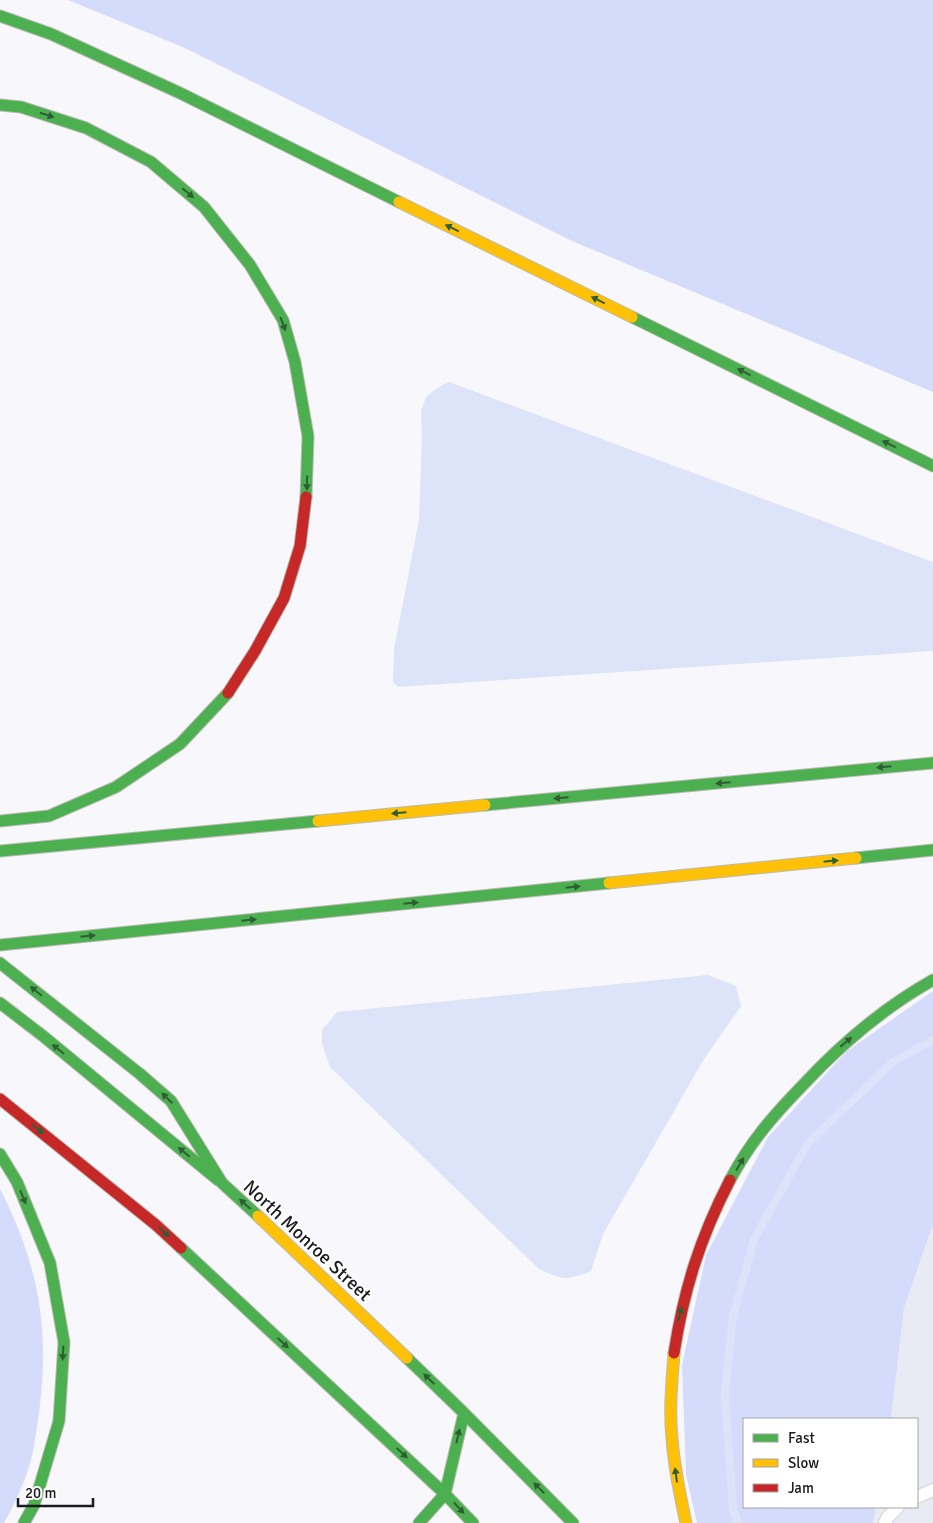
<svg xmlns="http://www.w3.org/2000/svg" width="933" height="1523" font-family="Signika,sans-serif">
<rect width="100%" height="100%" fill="#f8f8fc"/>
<path fill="#e9ebf4" d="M933 1224V1523H873L876 1507H917V1419H891L904 1308Z"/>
<path fill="#d5dcfb" d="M68 0H933V392L572 241 185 48Z
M933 991V1224L904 1308 891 1419H744V1507H876L873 1523H697L686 1475 682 1365 706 1255 768 1137 847 1051Z
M0 1189C12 1212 23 1238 30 1263 46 1316 46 1371 37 1426 35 1437 34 1449 31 1460 25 1482 15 1503 4 1523H0Z"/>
<path fill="#dde3f9" d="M449 382 933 562V651L398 687 393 682 394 649 419 520 422 437 421 411 426 397 437 388Z
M708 975 736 986 741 1006 704 1059 603 1234 591 1271C566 1281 563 1280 539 1269L330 1067 322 1044V1030L337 1012Z"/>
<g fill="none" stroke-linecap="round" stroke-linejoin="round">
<path stroke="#dde3f9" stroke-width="8" d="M738 1523 733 1509 725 1394 733 1317 754 1239 808 1143 894 1061 933 1040"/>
<defs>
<path id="lane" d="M917 1497 933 1490
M885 1523 887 1518 898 1507"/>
<path id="fast" d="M0 16 51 34 180 93 399 202
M0 105 21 107 86 128 151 162 204 207 250 265 283 320 295 362 308 436 306 497
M632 317 933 466
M485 805 933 763
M0 821 49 816 116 787 180 744 228 693
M0 851 318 821
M856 858 933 850
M0 945 609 883
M0 963 140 1074 171 1101 222 1183 258 1216
M0 1003 43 1036 218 1180
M0 1154 17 1182 50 1263 64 1342 59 1421 34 1505 24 1523
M730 1180C751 1141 772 1117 802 1086 841 1044 883 1008 933 980
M181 1248 445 1494 473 1523
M407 1358 464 1413 573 1523
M419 1523 445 1494 464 1413"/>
<path id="slow" d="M399 202 632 317
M318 821 485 805
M609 883 856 858
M258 1216 407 1358
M674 1353C672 1381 669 1410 672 1438 674 1467 680 1495 686 1523"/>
<path id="jam" d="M228 693 255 651 284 598 300 546 306 497
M0 1099 156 1225 181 1248
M674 1353C684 1289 700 1238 730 1180"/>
</defs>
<use href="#lane" stroke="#d4d4d7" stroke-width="14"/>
<use href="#fast" stroke="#babbb3" stroke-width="13"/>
<use href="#slow" stroke="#babbb3" stroke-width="13"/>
<use href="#jam" stroke="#babbb3" stroke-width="13"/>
<use href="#lane" stroke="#fefeff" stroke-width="12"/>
<use href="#fast" stroke="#4caf50" stroke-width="11"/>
<use href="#slow" stroke="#ffc107" stroke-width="11"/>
<use href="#jam" stroke="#c62828" stroke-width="11"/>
</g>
<defs><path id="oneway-solid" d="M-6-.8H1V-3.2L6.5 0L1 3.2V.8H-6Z" transform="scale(1.25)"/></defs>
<g fill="#305e34">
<use href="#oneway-solid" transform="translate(47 115) rotate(18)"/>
<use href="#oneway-solid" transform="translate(188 193) rotate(40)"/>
<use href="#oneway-solid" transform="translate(452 228) rotate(-154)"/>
<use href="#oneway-solid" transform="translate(598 300) rotate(-154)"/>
<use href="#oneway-solid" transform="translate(283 324) rotate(69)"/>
<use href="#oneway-solid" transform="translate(744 372) rotate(-154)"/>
<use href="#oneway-solid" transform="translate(889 444) rotate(-154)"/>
<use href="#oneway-solid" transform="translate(307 483) rotate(91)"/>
<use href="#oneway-solid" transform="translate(884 767) rotate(175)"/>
<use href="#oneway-solid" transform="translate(723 783) rotate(175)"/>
<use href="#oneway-solid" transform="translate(561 798) rotate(175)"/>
<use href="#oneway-solid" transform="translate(399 813) rotate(175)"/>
<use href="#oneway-solid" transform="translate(831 861) rotate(-6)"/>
<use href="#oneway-solid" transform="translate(573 887) rotate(-6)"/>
<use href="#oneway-solid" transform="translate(411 903) rotate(-6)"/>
<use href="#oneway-solid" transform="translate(249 920) rotate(-6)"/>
<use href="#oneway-solid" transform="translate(88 936) rotate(-6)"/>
<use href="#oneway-solid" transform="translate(36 991) rotate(-141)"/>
<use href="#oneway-solid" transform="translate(846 1042) rotate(-40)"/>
<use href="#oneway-solid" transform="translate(58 1049) rotate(-141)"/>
<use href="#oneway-solid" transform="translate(167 1098) rotate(-135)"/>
<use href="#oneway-solid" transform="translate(38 1129) rotate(39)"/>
<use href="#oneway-solid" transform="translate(184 1152) rotate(-141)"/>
<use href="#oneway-solid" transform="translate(740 1164) rotate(-59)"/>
<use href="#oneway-solid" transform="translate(23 1197) rotate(68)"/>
<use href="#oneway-solid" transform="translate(245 1204) rotate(-138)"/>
<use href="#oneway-solid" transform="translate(164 1232) rotate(43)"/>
<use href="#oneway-solid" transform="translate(680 1314) rotate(-76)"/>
<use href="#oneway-solid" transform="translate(283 1343) rotate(43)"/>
<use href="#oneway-solid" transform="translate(63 1353) rotate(93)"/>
<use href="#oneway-solid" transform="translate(429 1379) rotate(-136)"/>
<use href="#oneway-solid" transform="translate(458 1436) rotate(-77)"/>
<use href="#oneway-solid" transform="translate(402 1453) rotate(43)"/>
<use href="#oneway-solid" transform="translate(676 1475) rotate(-98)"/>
<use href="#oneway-solid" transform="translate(539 1488) rotate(-135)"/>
<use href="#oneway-solid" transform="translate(459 1508) rotate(47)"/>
</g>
<g text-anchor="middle" stroke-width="4.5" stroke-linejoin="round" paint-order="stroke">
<g font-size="19" fill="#1a1b1d" stroke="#fff">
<text transform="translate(308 1240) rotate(43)" y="7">North Monroe Street</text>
</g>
</g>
<rect x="743" y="1418" width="175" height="90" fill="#ffffff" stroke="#a3a4a5"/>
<rect x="753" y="1434" width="25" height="8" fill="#4caf50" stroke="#a3a4a5"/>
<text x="788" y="1443" font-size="15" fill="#1a1b1d">Fast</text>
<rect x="753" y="1459" width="25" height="8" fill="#ffc107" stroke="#a3a4a5"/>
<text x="788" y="1468" font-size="15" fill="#1a1b1d">Slow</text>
<rect x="753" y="1484" width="25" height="8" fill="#c62828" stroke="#a3a4a5"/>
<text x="788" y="1493" font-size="15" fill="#1a1b1d">Jam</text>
<path d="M18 1498v8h75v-8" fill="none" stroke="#1a1b1d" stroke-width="2.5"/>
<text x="25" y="1498" font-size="15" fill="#1a1b1d" stroke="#ffffff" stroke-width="4" paint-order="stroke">20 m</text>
</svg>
